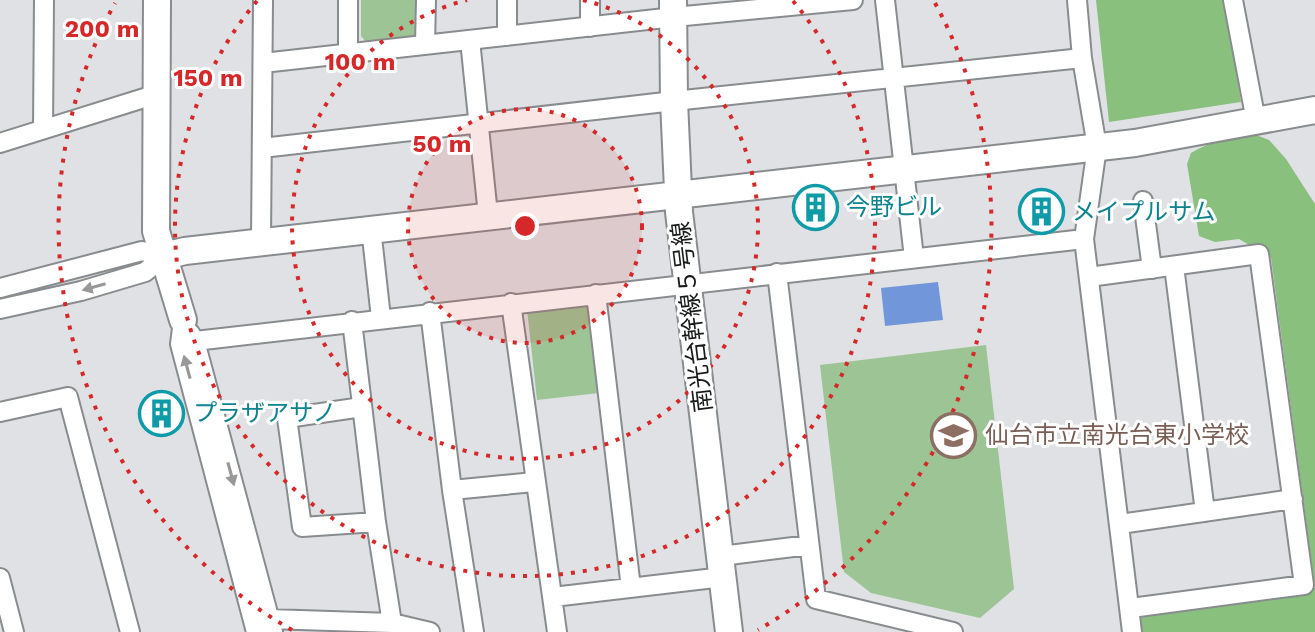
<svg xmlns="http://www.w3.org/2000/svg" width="1315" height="632" font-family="'Work Sans','Noto Sans JP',sans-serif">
<rect width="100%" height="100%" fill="#dfe1e4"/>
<path fill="#9dc495" d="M361 0H422V28L414 39 368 44 361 36Z
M589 302 599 393 537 400 527 309Z
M986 345 1014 589 980 618 871 593 844 572 820 365Z"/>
<path fill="#89c07e" d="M1096 0H1225L1241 102 1109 122Z
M1251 133 1269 140 1286 159 1315 204V632H1141L1138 613 1315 588 1271 258 1239 239 1215 242 1199 236 1187 164 1191 153C1210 142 1228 136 1251 133Z"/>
<path fill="#7197da" d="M938 282 943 320 885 326 881 288Z"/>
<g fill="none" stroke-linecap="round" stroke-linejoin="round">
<defs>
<path id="street" d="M590 0V27
M885 0 914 258
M1077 0 1082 58 1097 147 1084 239 1132 632
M1233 0 1256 121
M507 36V0
M470 40 488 215
M425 45 426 0
M348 54V0
M263 63 674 17 853 0
M43 129 44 0
M0 143 157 94
M262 148 674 101 1082 58
M1143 201 1152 269
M371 228 381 318
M261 241 263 0
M1174 266 1205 512
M777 273 816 599 953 632
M1089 277 1259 254 1304 585 1131 608
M0 288 142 251 164 256
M596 294 631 588
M511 303 557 632
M0 309 81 291 145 272 164 256
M430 312 452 490 474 632
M183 320 180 344 256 632
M352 321 376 522 392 623
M190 333 195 341 273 632
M195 341 1084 239
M362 407 287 418 302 527 376 522
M0 412 68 397 130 632
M452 490 534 482
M1120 524 1293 499
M721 556 809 545
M0 578 14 632
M553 597 723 577
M269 619 392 623 430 632"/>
<path id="secondary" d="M157 0 156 231 183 320
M673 0 674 101 679 212 729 632
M164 256 185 251 1135 143 1315 110"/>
</defs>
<use href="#street" stroke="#898c8e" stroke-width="22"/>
<use href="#secondary" stroke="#898c8e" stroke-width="30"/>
<use href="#street" stroke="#fff" stroke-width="18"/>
<use href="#secondary" stroke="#fff" stroke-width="26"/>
</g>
<defs><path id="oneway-solid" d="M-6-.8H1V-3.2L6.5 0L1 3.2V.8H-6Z" transform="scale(2)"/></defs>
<g fill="#989898">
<use href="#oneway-solid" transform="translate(94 287) rotate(164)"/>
<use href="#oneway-solid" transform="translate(187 367) rotate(-105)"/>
<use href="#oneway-solid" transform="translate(231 474) rotate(75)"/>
</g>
<circle cx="525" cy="226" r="117" fill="#d62828" fill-opacity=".12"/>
<g fill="none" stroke="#d62828" stroke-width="4" stroke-dasharray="4 8">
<circle cx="525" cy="226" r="117"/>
<path d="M583 0A233 233 0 1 1 467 0"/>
<path d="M793 1A350 350 0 1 1 257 1"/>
<path d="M292 630A467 467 0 0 1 115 3M935 3A467 467 0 0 1 758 630"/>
</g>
<defs>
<symbol id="building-ring" viewBox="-11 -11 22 22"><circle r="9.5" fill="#fff" stroke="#0f9aa8" stroke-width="1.5"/><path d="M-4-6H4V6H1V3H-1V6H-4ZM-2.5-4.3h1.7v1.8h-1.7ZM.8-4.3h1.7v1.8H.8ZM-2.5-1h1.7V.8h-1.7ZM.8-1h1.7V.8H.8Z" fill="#0f9aa8"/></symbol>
<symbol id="school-ring" viewBox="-11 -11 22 22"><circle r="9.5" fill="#fff" stroke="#8d6e63" stroke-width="1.5"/><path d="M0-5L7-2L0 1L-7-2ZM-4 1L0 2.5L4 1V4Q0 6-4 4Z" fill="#8d6e63"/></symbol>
</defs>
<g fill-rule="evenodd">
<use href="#building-ring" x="790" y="182" width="51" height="51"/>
<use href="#building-ring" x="1016" y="186" width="51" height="51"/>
<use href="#building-ring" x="136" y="388" width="51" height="51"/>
<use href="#school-ring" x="928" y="410" width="51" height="51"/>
</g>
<g text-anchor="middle" stroke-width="6" stroke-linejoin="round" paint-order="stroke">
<g font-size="24" fill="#0d838f" stroke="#fff" text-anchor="start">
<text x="846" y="215">今野ビル</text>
<text x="1072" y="220">メイプルサム</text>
<text x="193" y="421">プラザアサノ</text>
</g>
<g font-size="24" fill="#191a1a" stroke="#fff">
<text transform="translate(692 317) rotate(-97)" y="8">南光台幹線５号線</text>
</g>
<g font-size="24" fill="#785e54" stroke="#fff" text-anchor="start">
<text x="985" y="443">仙台市立南光台東小学校</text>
</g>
</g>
<circle cx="525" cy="226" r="12" fill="#d62828" stroke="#fff" stroke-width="4"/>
<g font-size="24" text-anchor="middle" font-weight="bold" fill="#d62828" stroke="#fff" stroke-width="6" stroke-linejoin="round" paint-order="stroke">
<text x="102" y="37">200 m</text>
<text x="360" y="70">100 m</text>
<text x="208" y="86">150 m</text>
<text x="442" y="152">50 m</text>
</g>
</svg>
